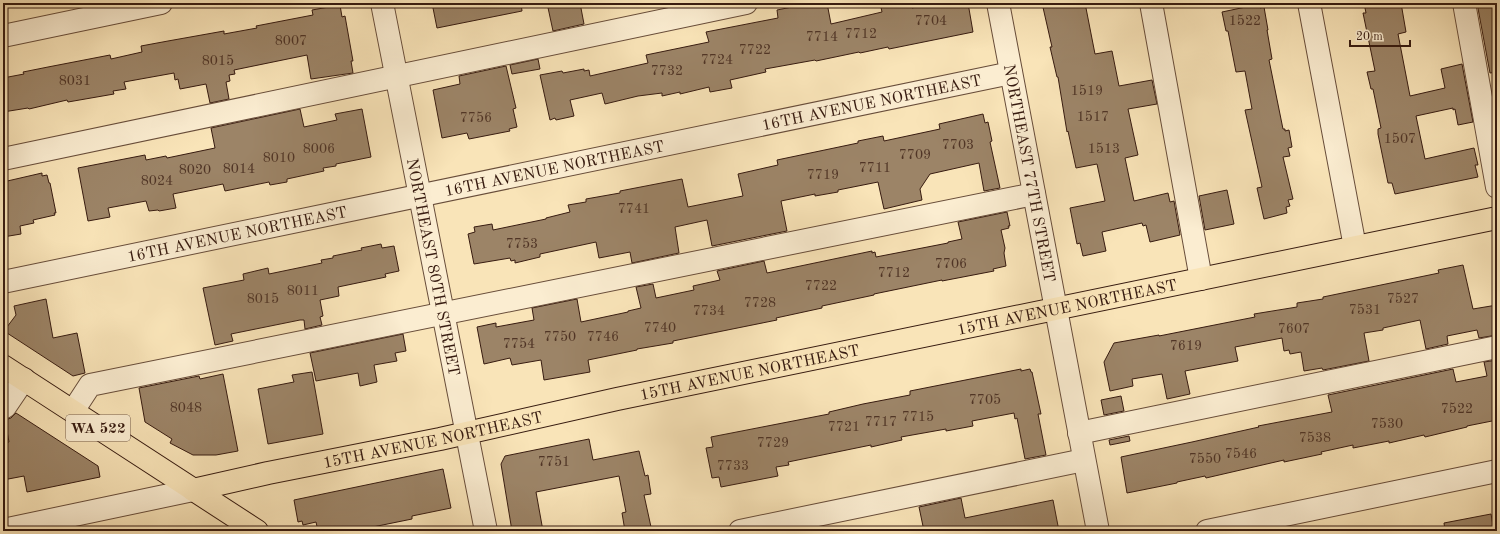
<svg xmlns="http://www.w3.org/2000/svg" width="1500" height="534" font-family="'Old Standard TT',serif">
<rect width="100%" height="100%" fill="#f9e4b8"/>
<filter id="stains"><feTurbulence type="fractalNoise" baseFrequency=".005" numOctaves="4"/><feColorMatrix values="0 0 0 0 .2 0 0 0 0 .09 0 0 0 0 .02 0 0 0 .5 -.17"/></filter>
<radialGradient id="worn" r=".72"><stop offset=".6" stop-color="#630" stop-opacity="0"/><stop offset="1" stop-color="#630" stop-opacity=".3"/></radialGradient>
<path fill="#9c8467" stroke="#371b10" d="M432 3H521L522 11 437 28Z
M547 3H580L584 24 553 31Z
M812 3H827L831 24 882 12 880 3H911L912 8 934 3H968L973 32 889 49 888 47 860 53 859 52 816 61 815 60 765 69 766 72 730 80 732 88 710 92 709 87 680 94V92L662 96V93L638 96 605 104 602 93 570 100 574 116 556 120 555 118 550 120 540 75 562 71 563 73 584 69V71L589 70 590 76 648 63 646 55 709 42 706 32 778 18 777 10Z
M1042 3H1085L1095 54 1112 51 1119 86 1152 80 1157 104 1128 109 1138 155 1125 158 1134 201 1168 193 1170 202 1174 201 1180 235 1150 242 1146 225 1143 226 1142 223 1102 232 1106 251 1083 256 1080 243 1077 244 1070 208 1105 201 1097 164 1076 168 1068 131 1067 132 1058 77H1057L1050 47H1052Z
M1364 3H1401L1406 32 1398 34 1410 96 1445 88 1441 69 1462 64 1473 122 1458 125 1455 109 1453 110V108L1416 116 1425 159 1474 148 1478 165H1475L1478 177 1395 194 1392 183H1388L1378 134V129L1381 128 1373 89H1371L1367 72 1375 71 1363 13H1366Z
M1477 3H1497V72L1490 73Z
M1260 4V8L1264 7 1268 30H1267L1272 59 1269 60 1283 129H1285V131L1289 130 1292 147 1288 148 1290 156 1283 157 1293 199 1288 200 1290 206 1286 207 1287 213 1264 219 1257 188 1262 187 1245 110 1252 109 1245 71 1236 72 1228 31H1226L1222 12Z
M340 5 342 17 345 16 353 61H351L353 73 311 79 307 55 234 70 235 74 229 75 230 81 226 82 229 99 210 103 206 84 180 89 178 79 175 80 174 73 124 82 126 89 113 91 114 94 68 102 67 100 29 109 28 108 3 112V78L24 74 23 72 48 67 110 55 111 59 142 52 141 46 168 41 224 31V34L257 28 256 26 313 15 312 10Z
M538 59 540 69 512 74 510 65Z
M506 66 516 108 513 109 517 127 509 129 510 131 469 139 467 133 442 138 433 90 460 84 459 76Z
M300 109 304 127 337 120 335 114 362 109 371 157 336 164V166L323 168 324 171 287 179V182L270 185 269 182 225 191 223 184 173 194 176 208 159 211 158 210 149 211 146 201 108 208 110 217 88 221 78 168 145 155 146 160 166 156 167 158 215 148 211 128Z
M983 114 985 123 988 122 992 141 990 142 1000 188 984 191 979 163 930 174 920 189 922 200 884 209 878 182 838 190V192L815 196V194L781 201 787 231 712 246 707 220 675 227 679 253 632 263 630 252 599 258 596 242 540 254V257L515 263V260L511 261 510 258 474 264 468 234 475 232 474 227 492 224 493 230 546 219V218L570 212 568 205 586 202V199L620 193V191L682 179 688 207 743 196 738 174 778 165 777 160 858 143V141L883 136 884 141 940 129 939 124Z
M42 173V176L47 175 49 183H50L56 213H54L55 215 33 220 34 223 20 226 21 234 3 237V182Z
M1227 190 1234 224 1205 230 1199 196Z
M1007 212 1010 226H1008L1009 228 1001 230 1005 248 1004 253 1006 266 993 269 994 271 942 281V280L874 294V295L822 306V308L776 318 777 320 673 341V343L637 349V350L588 360 590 372 544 380 541 360 512 365 510 358 484 364 477 327 496 323V327L534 320 532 308 577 299 581 322 628 312V311L641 308 636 287 653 284 656 298 694 290 693 286 720 280 717 271 764 261 767 273 872 251V253L875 252 876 257 948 243V242L962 239 958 222Z
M381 244 382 248 394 246 399 271 385 274 386 277 338 287 339 296 320 300 323 316 320 317 322 325 305 329 304 320H300L231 334 233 341 215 345 203 288 244 280 243 274 268 268 269 274 322 263 321 260 333 258V256L362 250 361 248Z
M1463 265 1473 309 1497 305V335L1479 338 1477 330 1447 336 1448 344 1426 349 1420 320 1383 328V330L1364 333 1369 361 1323 370 1322 368 1304 371 1301 352 1290 354 1289 350 1284 351 1282 338 1235 347 1238 361 1185 371 1190 394 1167 399 1162 374 1132 379 1133 386 1110 391 1104 362 1114 343 1159 335V336L1255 317 1254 314 1297 307V303L1323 299V297L1439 273 1438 270Z
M46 299 53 338 77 333 85 373 73 376 4 331 16 315 14 306Z
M403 334 406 351 395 353 397 361 374 365 377 382 360 386 358 373 316 381 310 353Z
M1497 360V420L1467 426V427L1425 437 1424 435 1389 443V441L1353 448V445L1321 452 1322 454 1284 462V460L1206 478 1205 476 1177 482V483L1127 493 1121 457 1192 442 1259 427 1258 426 1332 412 1328 395 1453 369 1456 382 1487 376 1484 362Z
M1021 369V371L1030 369 1031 372H1032L1041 414H1038L1046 455 1025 459 1017 418 1015 419 1014 413 972 421 973 426 946 431V429L901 437 902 440 871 447V445L788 462 789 465 776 467 778 476 721 487 719 477 712 478 706 448 713 447 711 437 829 414V412L863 404 910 395V391Z
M312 372 323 434 268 444 258 389 294 382 292 375Z
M223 374 238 451 216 455H193L170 443 172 439 145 422 139 388 199 376 200 379Z
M1121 396 1124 411 1104 415 1101 400Z
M16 413 98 466 100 477 27 492 24 476 3 480V443L9 442 5 420 11 418Z
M1129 436 1130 441 1110 445 1109 440Z
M589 439 593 460 639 451 645 476 648 475 651 494 644 495 651 527 634 531H625L622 513 626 512 619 476 536 492 543 531H512L501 464 505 456Z
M443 469 451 508 412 516V519L358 530 357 527 339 531H318L316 522 303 525 302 521 298 522 294 500Z
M961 498 965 518 1053 500 1059 531H924L919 507Z
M1491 514 1494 531H1445L1444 523Z"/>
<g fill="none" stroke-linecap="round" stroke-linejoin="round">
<defs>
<g id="minor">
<path id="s1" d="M382 3 486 531"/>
<path id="s2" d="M998 3 1098 531"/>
<path d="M1151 3 1201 279"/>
<path d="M1309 3 1355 247"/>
<path d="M1464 3 1497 187"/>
<path d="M3 36 161 3"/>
<path d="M3 159 746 3"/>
<path id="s3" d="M3 282 1011 73"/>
<path d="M3 408 5 407 24 379"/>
<path d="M73 411 90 385 1034 194"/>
<path d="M1079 433 1497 347"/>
<path d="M3 530 193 490"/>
<path d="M740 531 1084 460"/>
<path d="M1207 531 1497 471"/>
</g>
<g id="major">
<path d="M3 366 257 531"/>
<path id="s4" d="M193 490 268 473 440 439 617 399 1497 218"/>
</g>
</defs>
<use href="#minor" stroke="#684d3a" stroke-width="24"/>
<use href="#major" stroke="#371b10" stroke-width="24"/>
<use href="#minor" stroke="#fbedd1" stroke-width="22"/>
<use href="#major" stroke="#f9e4b8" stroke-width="22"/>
</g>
<g text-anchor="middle" stroke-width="3.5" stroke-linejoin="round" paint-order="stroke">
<g font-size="14" fill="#503526">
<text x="931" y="25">7704</text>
<text x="1245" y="25">1522</text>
<text x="861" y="38">7712</text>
<text x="822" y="41">7714</text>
<text x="291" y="45">8007</text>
<text x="755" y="54">7722</text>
<text x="717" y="64">7724</text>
<text x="218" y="65">8015</text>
<text x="667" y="75">7732</text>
<text x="75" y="85">8031</text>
<text x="1087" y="95">1519</text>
<text x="1093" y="121">1517</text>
<text x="476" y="122">7756</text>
<text x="1400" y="143">1507</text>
<text x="958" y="149">7703</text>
<text x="319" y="153">8006</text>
<text x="1104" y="153">1513</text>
<text x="915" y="159">7709</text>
<text x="279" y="162">8010</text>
<text x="875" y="172">7711</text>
<text x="239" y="173">8014</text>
<text x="195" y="174">8020</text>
<text x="823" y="179">7719</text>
<text x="157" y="185">8024</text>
<text x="634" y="213">7741</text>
<text x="522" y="248">7753</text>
<text x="951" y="268">7706</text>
<text x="894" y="277">7712</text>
<text x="821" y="290">7722</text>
<text x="303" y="295">8011</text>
<text x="263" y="303">8015</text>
<text x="1403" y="303">7527</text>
<text x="760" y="307">7728</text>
<text x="1365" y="314">7531</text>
<text x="709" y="315">7734</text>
<text x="660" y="332">7740</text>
<text x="1294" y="333">7607</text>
<text x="560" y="341">7750</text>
<text x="603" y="341">7746</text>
<text x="519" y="348">7754</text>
<text x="1186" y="350">7619</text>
<text x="985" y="404">7705</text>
<text x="186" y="412">8048</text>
<text x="1457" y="413">7522</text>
<text x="918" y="421">7715</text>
<text x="881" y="426">7717</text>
<text x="1387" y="428">7530</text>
<text x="844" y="431">7721</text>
<text x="1315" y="442">7538</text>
<text x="773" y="447">7729</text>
<text x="1241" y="458">7546</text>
<text x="1205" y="463">7550</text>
<text x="554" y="466">7751</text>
<text x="733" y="470">7733</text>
</g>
<rect fill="#fbedd1" stroke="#725a4a" stroke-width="1" x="66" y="415" width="64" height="26" rx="3"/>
<g font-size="15" font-weight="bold" fill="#371b10">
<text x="98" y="433">WA 522</text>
</g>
<g font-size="16" fill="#371b10" stroke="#fbedd1">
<text dy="6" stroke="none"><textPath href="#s3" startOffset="887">16TH AVENUE NORTHEAST</textPath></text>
<text dy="6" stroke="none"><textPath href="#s3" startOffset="563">16TH AVENUE NORTHEAST</textPath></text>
<text dy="6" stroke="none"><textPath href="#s2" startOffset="173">NORTHEAST 77TH STREET</textPath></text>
<text dy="6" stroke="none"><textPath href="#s3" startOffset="239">16TH AVENUE NORTHEAST</textPath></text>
<text dy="6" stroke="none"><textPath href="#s1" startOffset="269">NORTHEAST 80TH STREET</textPath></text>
<text dy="6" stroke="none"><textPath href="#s4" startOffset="893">15TH AVENUE NORTHEAST</textPath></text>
<text dy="6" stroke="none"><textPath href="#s4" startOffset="569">15TH AVENUE NORTHEAST</textPath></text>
<text dy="6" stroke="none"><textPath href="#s4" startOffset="245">15TH AVENUE NORTHEAST</textPath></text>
</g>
</g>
<rect width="1500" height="534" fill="none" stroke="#f9e4b8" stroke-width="16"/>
<rect x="4" y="4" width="1492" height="526" fill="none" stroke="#371b10" stroke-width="2"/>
<rect x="8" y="8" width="1484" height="518" fill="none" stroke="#371b10"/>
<path d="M1350 40v6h60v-6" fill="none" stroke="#371b10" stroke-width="2"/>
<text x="1356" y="40" font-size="12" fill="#371b10" stroke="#fbedd1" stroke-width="3" paint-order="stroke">20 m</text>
<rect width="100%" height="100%" filter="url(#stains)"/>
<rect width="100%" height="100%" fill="url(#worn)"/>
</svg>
